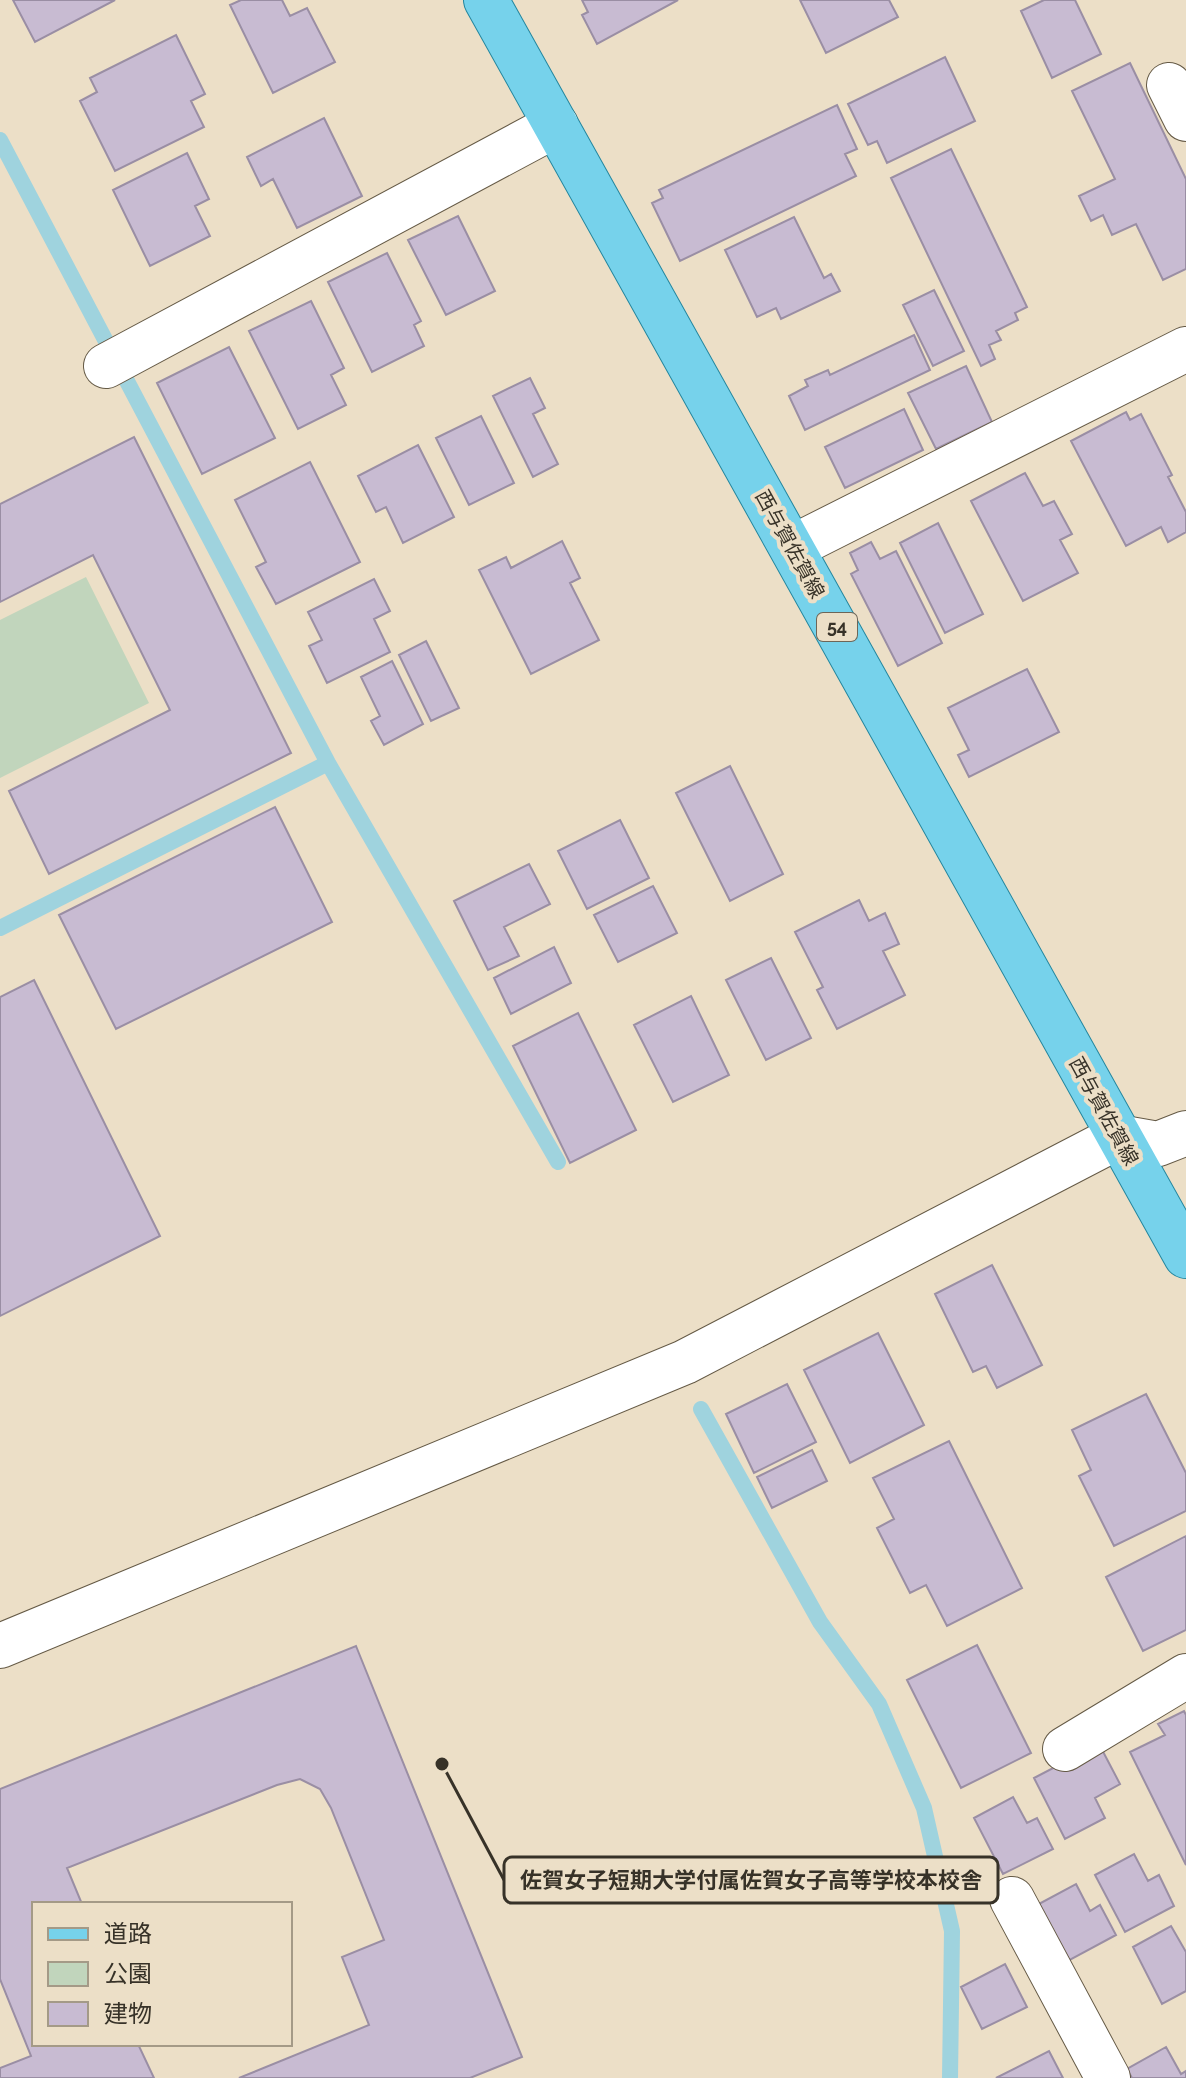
<svg xmlns="http://www.w3.org/2000/svg" width="1186" height="2078" font-family="Raleway,'Noto Sans JP',sans-serif">
<rect width="100%" height="100%" fill="#ecdfc7"/>
<path fill="#c1d5bc" d="M86 577 149 703 0 778V620Z"/>
<g fill="none" stroke-linecap="round" stroke-linejoin="round">
<path stroke="#9fd3de" stroke-width="16" d="M0 140 328 763 558 1162
M0 928 328 763
M701 1409 820 1622 879 1704 924 1808 952 1931 950 2078"/>
</g>
<path fill="#c8bbd2" stroke="#9a8ea4" stroke-width="2" d="M13 0H115L35 42Z
M241 0H282L290 16 307 8 335 62 273 93 230 5Z
M582 0H678L597 44 582 15 588 12Z
M800 0H889L898 17 826 53Z
M1044 0H1075L1101 54 1052 78 1021 11Z
M176 35 205 94 191 101 204 127 115 171 80 101 97 92 90 78Z
M945 57 975 121 887 163 877 141 868 145 848 104Z
M1130 63 1186 179V269L1163 280 1136 224 1112 235 1103 215 1091 221 1079 196 1115 179 1072 91Z
M837 105 857 149 845 154 856 176 680 261 652 203 663 198 659 190Z
M324 118 362 196 297 228 273 179 261 186 247 157Z
M951 149 1027 307 1015 313 1018 320 996 331 1001 340 989 345 995 359 981 366 891 178Z
M187 153 209 199 195 206 210 236 150 266 113 190Z
M458 216 495 291 446 315 408 240Z
M794 217 824 278 831 274 840 291 781 319 776 308 757 317 725 250Z
M387 253 421 321 414 325 424 346 372 372 328 282Z
M934 290 964 351 933 366 903 305Z
M311 301 344 368 331 375 346 405 298 429 249 331Z
M914 335 930 370 805 430 789 396 808 386 805 380 828 370 830 375Z
M229 347 275 438 202 474 157 383Z
M966 366 992 422 936 449 908 393Z
M530 378 545 408 533 414 558 464 533 477 493 396Z
M904 409 923 450 845 488 825 447Z
M1126 412 1130 420 1141 414 1172 475 1168 477 1186 512V532L1168 542 1161 527 1126 546 1071 441Z
M481 416 514 483 469 505 436 438Z
M134 437 291 753 49 874 9 791 170 710 93 555 0 602V504Z
M418 445 454 517 403 543 386 507 376 512 358 476Z
M310 462 360 562 276 604 256 567 266 562 235 500Z
M1025 473 1043 506 1054 501 1072 534 1060 540 1078 573 1023 601 971 501Z
M938 523 983 614 945 633 900 543Z
M562 541 580 578 570 583 599 640 531 674 479 570 506 557 511 568Z
M871 542 880 559 896 551 942 643 898 666 851 574 858 570 850 553Z
M374 579 390 611 374 619 390 652 327 683 309 646 322 640 308 612Z
M426 641 459 708 431 721 399 655Z
M392 661 423 724 384 745 371 721 380 716 361 677Z
M1027 669 1059 732 969 777 958 755 969 750 948 708Z
M730 766 783 874 730 901 676 793Z
M275 807 332 922 116 1029 59 915Z
M620 820 649 878 587 909 558 851Z
M529 864 550 904 504 927 519 956 488 970 454 901Z
M653 886 677 933 618 962 594 915Z
M859 900 869 921 885 913 899 944 883 951 905 995 837 1029 817 990 823 987 795 932Z
M554 947 571 983 511 1014 494 978Z
M771 958 811 1038 766 1060 726 980Z
M34 980 160 1236 0 1316V997Z
M691 996 729 1075 673 1102 634 1025Z
M578 1013 636 1130 570 1163 513 1046Z
M992 1265 1042 1365 997 1388 986 1366 973 1372 935 1294Z
M878 1333 924 1425 850 1463 804 1370Z
M787 1384 816 1442 754 1473 726 1414Z
M1146 1394 1186 1473V1511L1114 1546 1079 1476 1091 1470 1072 1430Z
M949 1441 1022 1588 947 1626 926 1585 910 1593 877 1528 894 1519 873 1478Z
M812 1450 827 1481 772 1508 757 1477Z
M1186 1536V1630L1143 1651 1106 1577Z
M977 1645 1031 1753 961 1788 907 1680Z
M356 1646 522 2057 470 2078H239L369 2025 342 1957 384 1940 331 1808 320 1789 300 1779 277 1785 67 1868 82 1904H34V2044H138L154 2078H0V2068L31 2056 0 1979V1789Z
M1184 1711 1186 1715V1865L1130 1752 1165 1735 1158 1724Z
M1099 1744 1120 1784 1095 1798 1105 1818 1065 1839 1034 1778Z
M1013 1797 1027 1823 1037 1818 1053 1849 1003 1874 974 1818Z
M1134 1854 1148 1881 1159 1875 1174 1906 1125 1932 1095 1875Z
M1076 1884 1090 1911 1100 1905 1116 1935 1066 1962 1037 1905Z
M1171 1926 1186 1952V1991L1162 2004 1133 1947Z
M1005 1964 1027 2007 982 2029 961 1987Z
M1166 2047 1181 2074 1186 2071V2078H1132L1127 2069Z
M1049 2051 1063 2078H996Z"/>
<g fill="none" stroke-linecap="round" stroke-linejoin="round">
<defs>
<path id="minor" d="M1169 85 1186 119
M106 366 556 125
M793 547 1186 349
M0 1646 685 1362 1118 1137 1158 1144 1186 1133
M1065 1749 1186 1676
M1012 1899 1108 2078"/>
<path id="major" d="M486 0 1186 1256"/>
</defs>
<use href="#minor" stroke="#655a46" stroke-width="46"/>
<use href="#major" stroke="#24869e" stroke-width="46"/>
<use href="#minor" stroke="#fff" stroke-width="44"/>
<use href="#major" stroke="#76d2eb" stroke-width="44"/>
</g>
<g text-anchor="middle" stroke-width="8" stroke-linejoin="round" paint-order="stroke">
<rect fill="#ecdfc7" stroke="#6d6658" stroke-width="2" x="817" y="613" width="40" height="28" rx="6"/>
<g font-size="18" font-weight="bold" fill="#373228">
<text x="837" y="633">54</text>
</g>
<g font-size="20" fill="#373228" stroke="#ecdfc7">
<text transform="translate(790 544) rotate(61)" y="7">西与賀佐賀線</text>
<text transform="translate(1104 1111) rotate(61)" y="7">西与賀佐賀線</text>
</g>
</g>
<path fill="none" stroke="#373228" stroke-width="3" d="M442 1764L504 1880"/>
<circle fill="#373228" stroke="#ecdfc7" stroke-width="3" cx="442" cy="1764" r="8"/>
<rect fill="#ecdfc7" stroke="#373228" stroke-width="3" x="504" y="1857" width="494" height="46" rx="8"/>
<g font-size="22" text-anchor="middle" font-weight="bold" fill="#373228">
<text x="751" y="1888">佐賀女子短期大学付属佐賀女子高等学校本校舎</text>
</g>
<rect x="32" y="1902" width="260" height="144" fill="#ecdfc7" stroke="#a49a87" stroke-width="2"/>
<rect x="48" y="1928" width="40" height="12" fill="#76d2eb" stroke="#a49a87" stroke-width="2"/>
<text x="104" y="1942" font-size="24" fill="#373228">道路</text>
<rect x="48" y="1962" width="40" height="24" fill="#c1d5bc" stroke="#a49a87" stroke-width="2"/>
<text x="104" y="1982" font-size="24" fill="#373228">公園</text>
<rect x="48" y="2002" width="40" height="24" fill="#c8bbd2" stroke="#a49a87" stroke-width="2"/>
<text x="104" y="2022" font-size="24" fill="#373228">建物</text>
</svg>
